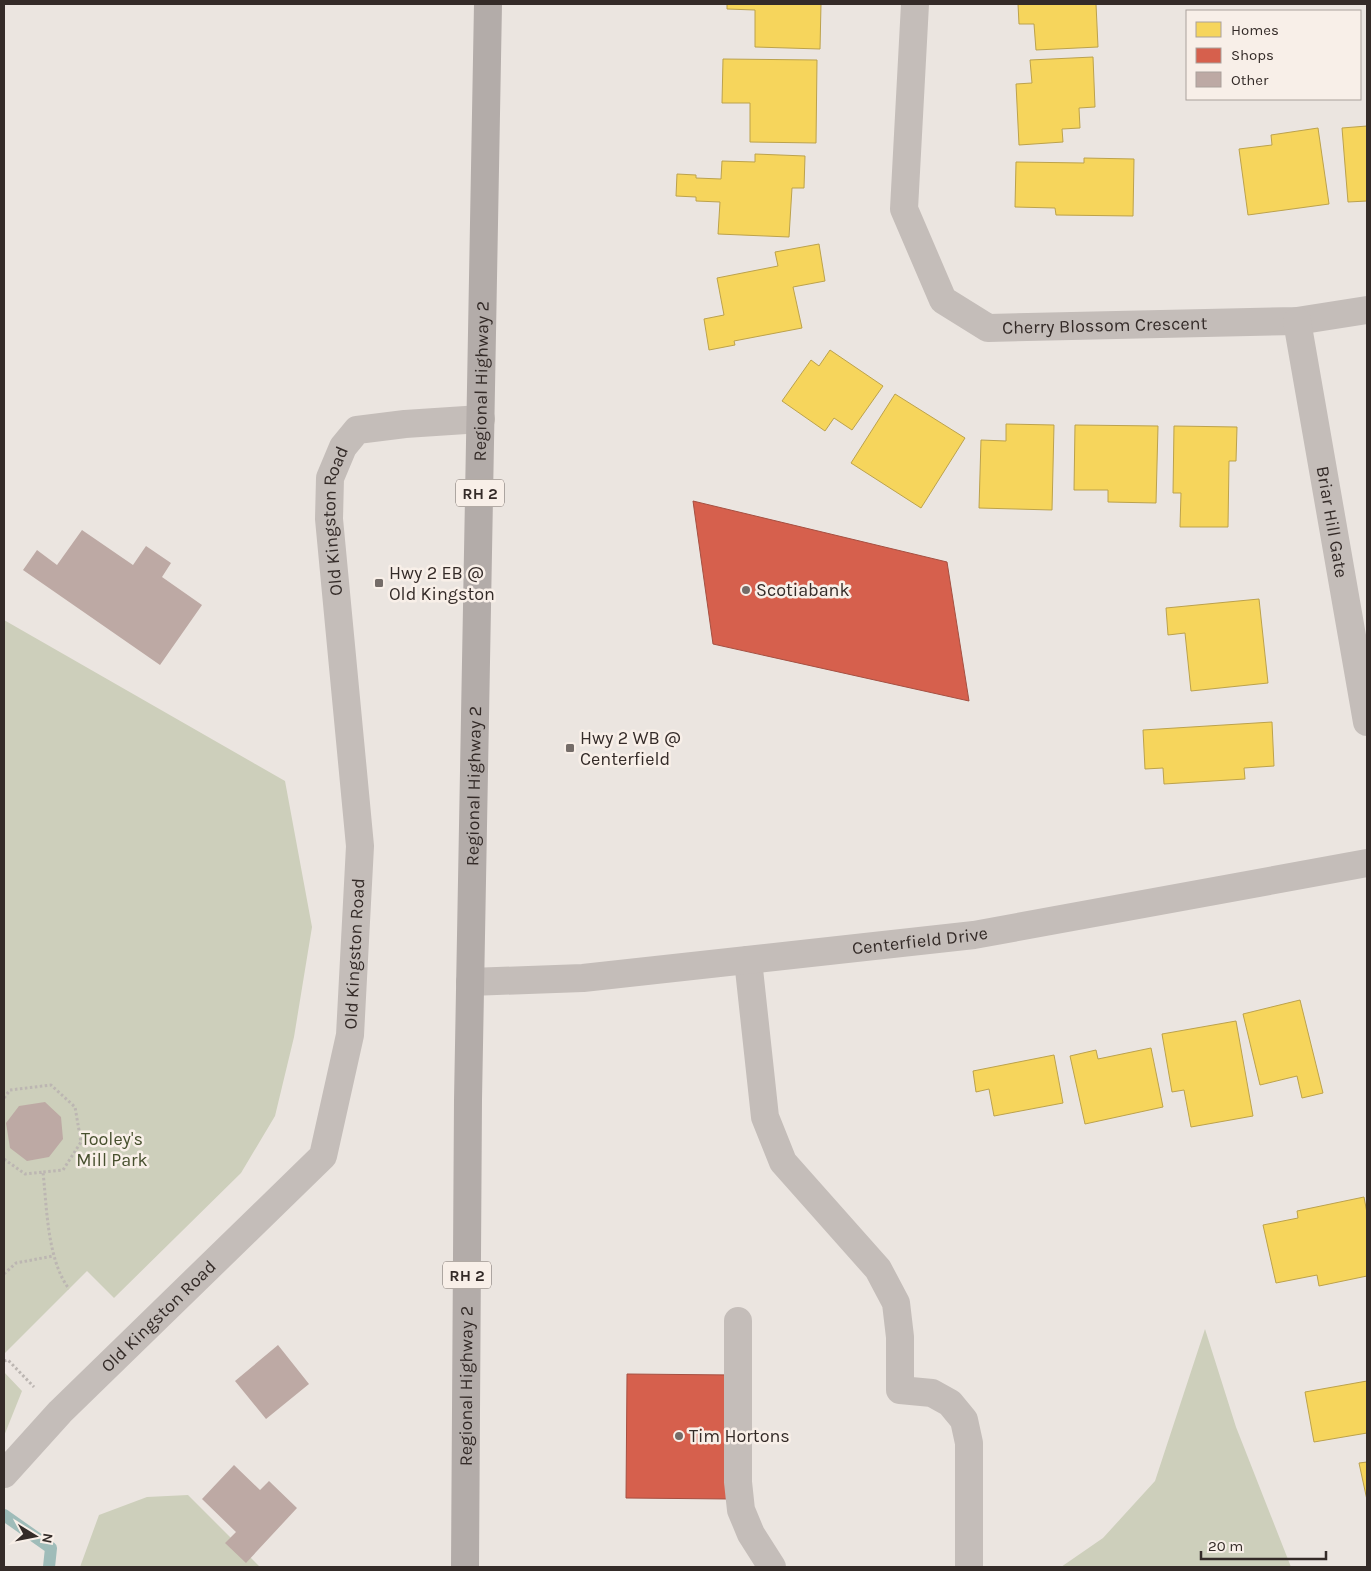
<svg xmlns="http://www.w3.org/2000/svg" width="1371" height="1571" font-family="Karla,sans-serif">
<rect width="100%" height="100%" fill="#ebe5e0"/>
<path fill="#cdcfbb" d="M4 620 285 781 312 927 294 1037 275 1116 241 1173 114 1298 87 1271 4 1354Z
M1205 1329 1236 1427 1291 1567H1061L1103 1538 1155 1481Z
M4 1372 22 1391 4 1436Z
M188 1495 260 1567H80L99 1515 147 1497Z"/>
<path fill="#f6d55c" stroke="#bca24c" d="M727 4H821L820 49 755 47V10L727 9Z
M1018 4H1096L1098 47 1036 50 1034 24H1019Z
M1093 57 1095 107 1079 108 1080 128 1062 129 1063 142 1019 145 1016 84 1032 83 1030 60Z
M723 59 817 60 816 143 750 142V103H722Z
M1367 126V201L1348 202 1342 128Z
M1318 128 1329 204 1248 215 1239 149 1272 145 1271 135Z
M755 154 805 156 804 188H792L789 237 718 234 720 202 696 201V197L676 196 677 174 696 175V178L721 179 722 161 755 162Z
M1084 158 1134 159 1133 216 1056 215 1055 208 1015 207 1016 162 1084 163Z
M819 244 825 281 793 287 802 328 734 341 735 345 709 350 704 319 724 315 717 278 778 266 775 252Z
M830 350 883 386 852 430 834 418 825 431 782 401 811 360 819 366Z
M895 394 965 438 921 508 851 463Z
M1006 424 1054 425 1052 510 979 508 981 440 1006 441Z
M1075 425 1158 426 1156 503 1108 502V490H1074Z
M1174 426 1237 427 1236 461H1229L1228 527H1180L1181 493H1173Z
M1259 599 1268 683 1191 691 1185 633 1168 635 1166 608Z
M1272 722 1274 766 1244 768 1245 779 1164 784 1163 768 1145 769 1143 730Z
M1300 1000 1323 1093 1302 1098 1297 1076 1260 1085 1243 1014Z
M1236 1021 1253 1116 1191 1127 1184 1090 1172 1092 1162 1034Z
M1151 1048 1163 1107 1085 1124 1070 1056 1096 1050 1098 1059Z
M1054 1055 1063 1103 994 1116 989 1089 976 1092 973 1071Z
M1364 1197 1367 1213V1276L1319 1286 1317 1275 1276 1283 1263 1225 1298 1218 1297 1211Z
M1367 1381V1433L1314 1442 1305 1392Z
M1367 1462V1500L1359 1463Z"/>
<path fill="#d6604d" stroke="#a55042" d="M693 501 947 562 969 701 713 644Z
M627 1374 733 1375 731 1499 626 1498Z"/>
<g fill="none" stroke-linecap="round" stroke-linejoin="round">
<path stroke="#9fbcb9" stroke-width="12" d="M4 1515 51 1548 49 1567"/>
</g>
<path fill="#bda9a4" d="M82 530 133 565 146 546 171 563 162 577 202 605 160 665 23 570 37 550 57 565Z
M45 1102 61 1117 63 1139 49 1157 27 1161 10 1148 6 1123 19 1106Z
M278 1345 309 1384 266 1419 235 1381Z
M234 1465 260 1490 269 1481 297 1508 246 1563 225 1543 236 1532 202 1499Z"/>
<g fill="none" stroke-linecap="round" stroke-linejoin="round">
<path stroke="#bcb6b2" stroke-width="3" stroke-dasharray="2.5 2.5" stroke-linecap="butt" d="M4 1098 10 1090 51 1085 75 1107 81 1142 63 1170 43 1172
M4 1159 25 1174 43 1172C47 1208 47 1259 69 1289
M4 1274 16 1263 53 1256
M4 1361 8 1360 34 1387"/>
<g stroke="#c4bdb9" stroke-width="28">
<path id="s1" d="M915 4 904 209 943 300 988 328 1297 321 1367 310"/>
<path id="s2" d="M1297 321 1367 722"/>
<path d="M748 960 765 1117 783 1162 878 1269 896 1303 900 1337V1390L932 1393 950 1403 964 1420 969 1443V1567"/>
<path id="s3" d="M470 982 583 978 974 935 1367 863"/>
<path d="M738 1321V1482L741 1510 751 1534 772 1567"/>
<path id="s4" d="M4 1474 60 1412 323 1156 350 1035 360 846 329 519 330 478 343 447 357 430 405 424 481 419"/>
</g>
<path stroke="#b3aca9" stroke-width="28" id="s5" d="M465 1567 468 1100 488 4"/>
</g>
<g fill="#746c68" stroke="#f8efe8" stroke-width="2">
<rect x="374" y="578" width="10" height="10" rx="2.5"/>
<circle cx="746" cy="590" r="5"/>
<rect x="565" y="743" width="10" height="10" rx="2.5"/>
<circle cx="679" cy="1436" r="5"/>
</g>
<g text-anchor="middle" stroke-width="5" stroke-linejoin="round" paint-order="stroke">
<g fill="#f8efe8" stroke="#6f6662" stroke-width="1">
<rect x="456" y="479.5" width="48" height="27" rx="4"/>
<rect x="443" y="1261.5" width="48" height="27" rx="4"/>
</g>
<g font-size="16" font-weight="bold" fill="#342b28">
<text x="480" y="499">RH 2</text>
<text x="467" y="1281">RH 2</text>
</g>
<g font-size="18" fill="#342b28" stroke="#f8efe8">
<text dy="6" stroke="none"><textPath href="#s1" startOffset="474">Cherry Blossom Crescent</textPath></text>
<text dy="6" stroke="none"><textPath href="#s5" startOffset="1186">Regional Highway 2</textPath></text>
<text dy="6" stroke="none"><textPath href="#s2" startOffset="204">Briar Hill Gate</textPath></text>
<text dy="6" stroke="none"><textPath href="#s4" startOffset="1091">Old Kingston Road</textPath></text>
<text dy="6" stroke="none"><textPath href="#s5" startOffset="781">Regional Highway 2</textPath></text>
<text dy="6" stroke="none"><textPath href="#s3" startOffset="452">Centerfield Drive</textPath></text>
<text dy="6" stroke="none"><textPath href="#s4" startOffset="656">Old Kingston Road</textPath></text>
<text dy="6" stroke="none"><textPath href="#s4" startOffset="221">Old Kingston Road</textPath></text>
<text dy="6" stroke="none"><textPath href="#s5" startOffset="181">Regional Highway 2</textPath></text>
</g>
<g font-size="18" fill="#342b28" stroke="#f8efe8" text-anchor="start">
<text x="389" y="579">Hwy 2 EB @<tspan x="389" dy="21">Old Kingston</tspan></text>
<text x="756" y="596">Scotiabank</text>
<text x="580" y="744">Hwy 2 WB @<tspan x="580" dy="21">Centerfield</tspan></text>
<text x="689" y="1442">Tim Hortons</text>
</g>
<g font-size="18" fill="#47502e" stroke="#f8efe8">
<text x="112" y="1145">Tooley's<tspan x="112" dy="21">Mill Park</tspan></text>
</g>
</g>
<rect width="1371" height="1571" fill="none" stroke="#342b28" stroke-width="10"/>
<rect x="1186" y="10" width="175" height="90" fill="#f8efe8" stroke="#aaa19b"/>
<rect x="1196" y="22" width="25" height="15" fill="#f6d55c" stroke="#aaa19b"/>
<text x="1231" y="35" font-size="15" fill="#342b28">Homes</text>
<rect x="1196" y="48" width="25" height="15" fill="#d6604d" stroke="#aaa19b"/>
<text x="1231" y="60" font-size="15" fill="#342b28">Shops</text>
<rect x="1196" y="72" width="25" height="15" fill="#bda9a4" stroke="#aaa19b"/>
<text x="1231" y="85" font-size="15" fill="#342b28">Other</text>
<g transform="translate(35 1536) rotate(100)" stroke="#f8efe8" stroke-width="4" paint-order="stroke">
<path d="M0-4L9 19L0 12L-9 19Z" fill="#342b28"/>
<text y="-8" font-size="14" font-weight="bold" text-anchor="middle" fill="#342b28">N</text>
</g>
<path d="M1201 1551v8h125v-8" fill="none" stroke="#342b28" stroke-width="2.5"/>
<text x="1208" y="1551" font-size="15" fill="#342b28" stroke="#f8efe8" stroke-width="4" paint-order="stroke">20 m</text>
</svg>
